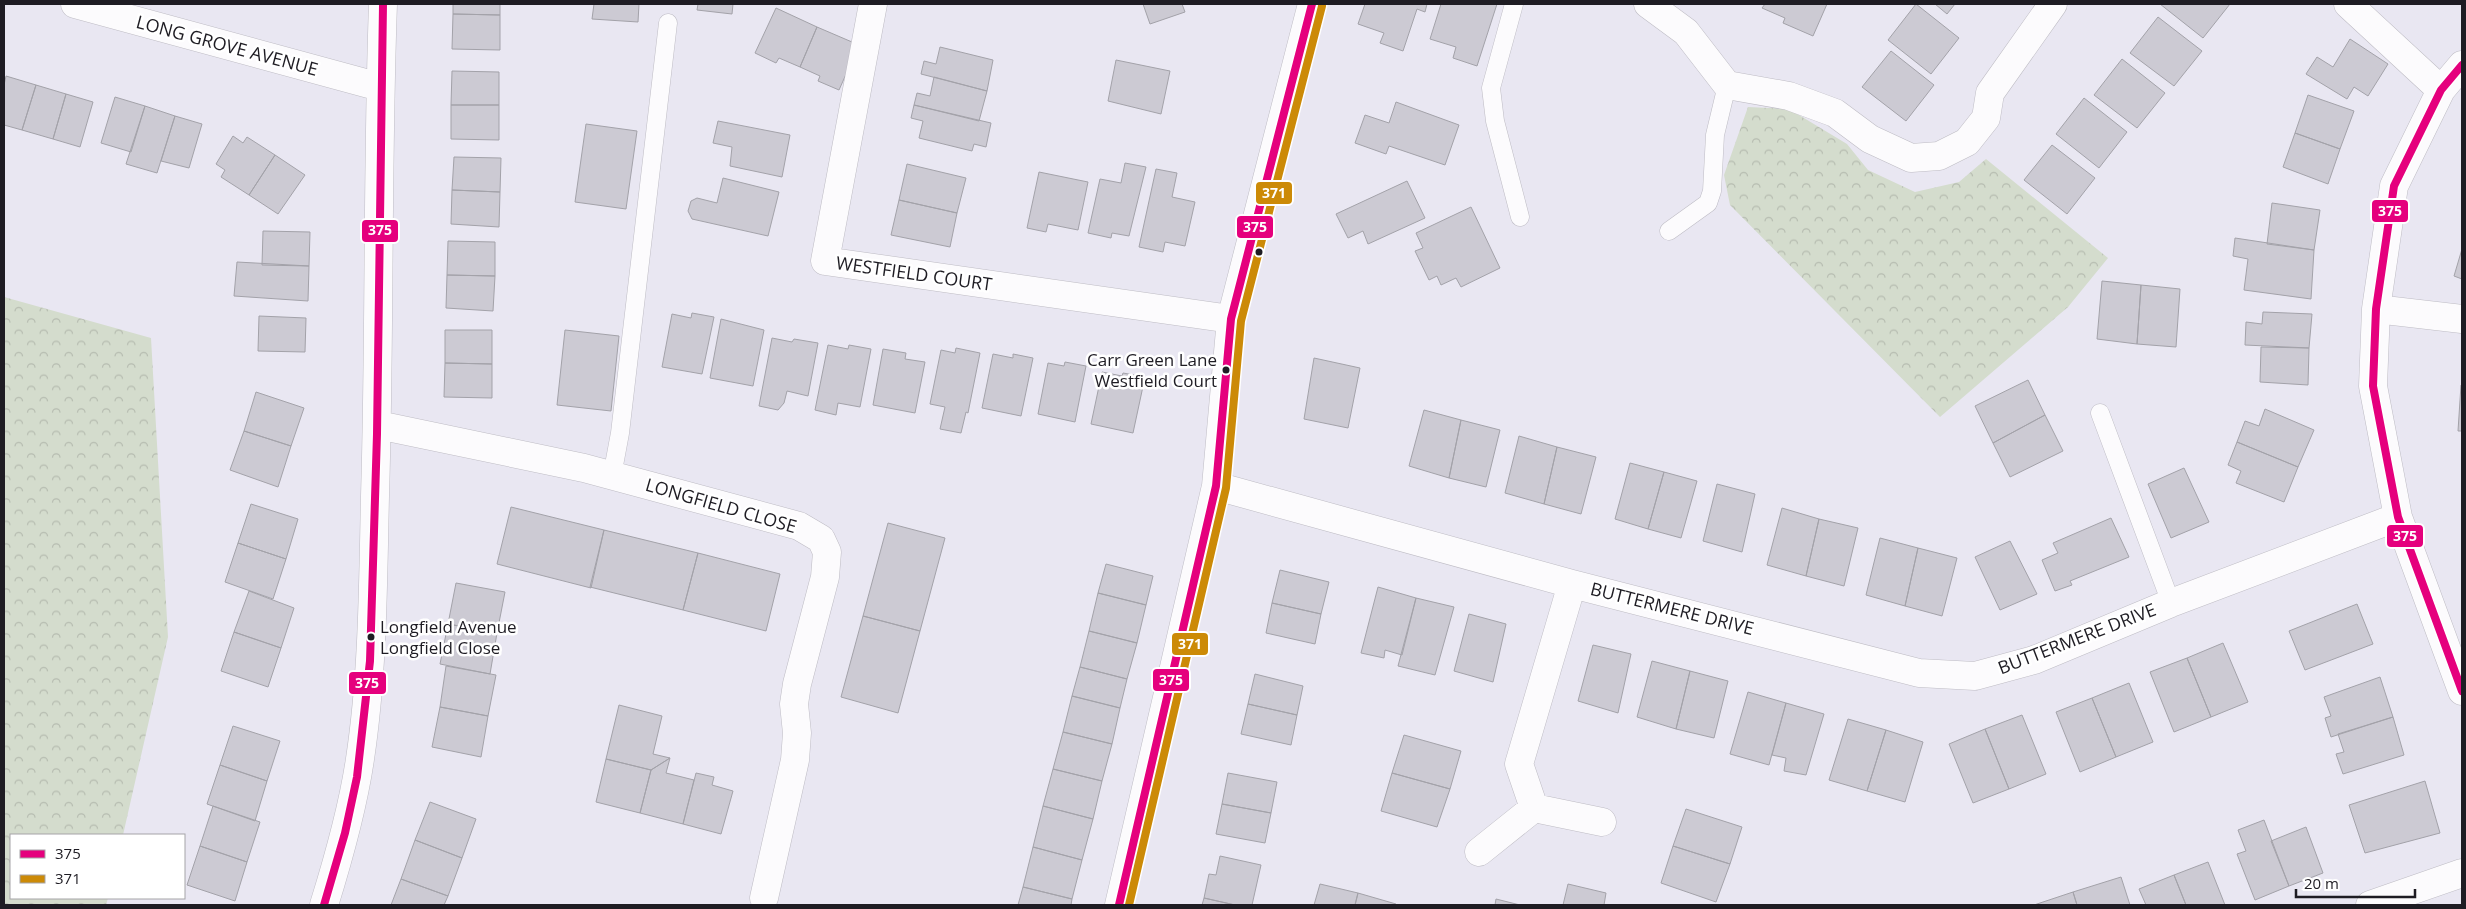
<svg xmlns="http://www.w3.org/2000/svg" width="2466" height="909" font-family="'Open Sans',sans-serif">
<defs>
<pattern id="park-crowns" width="20" height="18" patternUnits="userSpaceOnUse" patternTransform="scale(1.25)"><rect width="20" height="18" fill="#d4dccd"/><path d="M2 6a3 3 0 1 1 6 0M12 15a3 3 0 1 1 6 0" fill="none" stroke="#b6bcb0"/></pattern>
</defs>
<rect width="100%" height="100%" fill="#e9e7f2"/>
<path fill="url(#park-crowns)" d="M1748 107 1789 109 1847 144 1868 170 1915 192 1959 182 1986 159 2108 258 2068 307 1940 417 1730 205 1724 175Z
M4 297 151 338 168 637 123 835H11V898H108L106 905H4Z"/>
<path fill="#cccad3" stroke="#a3a2a9" d="M453 4H500V15L453 14Z
M594 4H639L638 22 592 19Z
M698 4H733L732 14 697 10Z
M1143 4H1182L1185 12 1150 24Z
M1365 4H1427L1425 12 1417 9 1403 51 1380 43 1384 33 1358 24Z
M1441 4H1497L1477 66 1453 58 1456 47 1430 39Z
M1765 4H1827L1813 36 1783 23 1785 18 1762 8Z
M1916 4 1959 38 1931 74 1888 40Z
M1935 4H1955L1947 14Z
M2160 4H2230L2203 38Z
M776 8 817 27 800 67 779 58 776 63 755 53Z
M453 14 500 15V50L452 49Z
M2158 17 2202 51 2174 86 2130 53Z
M817 27 859 45 839 90 818 81 820 76 800 67Z
M2350 39 2388 64 2368 96 2354 87 2347 99 2306 74 2317 57 2333 67Z
M940 47 993 60 987 91 921 74 924 61 936 64Z
M1891 51 1934 85 1906 121 1862 87Z
M2122 59 2165 93 2137 128 2094 95Z
M1116 60 1170 71 1161 114 1108 101Z
M452 71 499 72V105H451Z
M6 76 36 85 22 130 4 125V85Z
M934 77 987 91 979 121 914 105 917 93 930 96Z
M36 85 66 94 53 139 22 130Z
M66 94 93 102 80 147 53 139Z
M2308 95 2354 111 2340 149 2295 133Z
M115 97 145 106 131 152 101 143Z
M2084 98 2127 132 2099 168 2056 134Z
M1396 102 1459 125 1445 165 1389 146 1386 154 1355 143 1365 115 1389 123Z
M451 105H499V140L451 139Z
M914 105 991 123 986 147 974 144 972 151 919 138 923 121 911 118Z
M145 106 175 116 157 173 126 164Z
M175 116 202 124 189 168 161 161Z
M718 121 790 135 782 177 730 166 732 147 713 143Z
M586 124 637 131 626 209 575 202Z
M2295 133 2340 149 2328 184 2283 167Z
M233 136 243 143 247 137 275 155 249 195 221 177 225 170 216 164Z
M2052 145 2095 178 2067 214 2024 180Z
M275 155 305 175 278 214 249 195Z
M454 157 501 158 500 192 452 190Z
M1125 163 1146 167 1129 236 1112 233 1111 238 1088 233 1100 179 1121 183Z
M907 164 966 178 957 213 899 200Z
M1156 169 1177 173 1172 197 1195 202 1185 246 1165 242 1163 252 1139 247Z
M1039 172 1088 182 1078 230 1048 224 1046 232 1027 228Z
M723 178 779 192 768 236 692 219 688 211 691 201 697 198 717 203Z
M1407 181 1425 218 1368 244 1363 231 1348 238 1336 214Z
M452 190 500 192 499 227 451 224Z
M899 200 957 213 950 247 891 235Z
M2272 203 2320 210 2314 250 2267 244Z
M1471 207 1500 268 1461 287 1456 278 1441 285 1437 276 1429 280 1415 251 1423 248 1416 233Z
M263 231 310 232 309 266 262 265Z
M2235 238 2314 250 2311 299 2244 290 2248 259 2233 256Z
M448 241 495 242V276L447 275Z
M2462 249V279L2454 276Z
M237 262 309 266 308 301 234 296Z
M447 275 495 276 493 311 446 308Z
M2102 281 2141 285 2137 344 2097 339Z
M2141 285 2180 289 2176 347 2137 344Z
M2263 312 2312 314 2309 348 2245 345 2246 322 2262 324Z
M692 313 714 317 702 374 662 367 672 314 691 318Z
M259 316 306 318 305 352 258 351Z
M721 319 764 330 753 386 710 378Z
M445 330H492V364L445 363Z
M565 330 619 336 611 411 557 405Z
M772 338 792 342 794 339 818 343 808 396 787 391 784 403 778 410 759 406Z
M828 345 848 349 849 345 871 349 860 407 838 403 836 415 815 410Z
M2261 347 2309 348 2308 385 2260 382Z
M956 348 980 353 968 413 966 412 961 433 940 429 945 407 930 404 941 350 955 353Z
M883 349 906 353 905 359 925 362 915 413 873 405Z
M993 354 1013 358V354L1033 358 1021 416 982 408Z
M1314 358 1360 368 1348 428 1304 419Z
M1065 362 1086 366 1075 422 1038 414 1048 363 1064 366Z
M445 363 492 364V398L444 397Z
M1102 372 1122 376 1123 373 1145 377 1133 433 1091 424Z
M2028 380 2045 415 1993 443 1975 406Z
M2461 385H2462V431H2458Z
M256 392 304 408 291 446 244 431Z
M2265 409 2314 430 2298 467 2237 442 2245 421 2259 426Z
M1424 410 1461 420 1449 478 1409 466Z
M2045 415 2063 451 2010 477 1993 443Z
M1461 420 1500 430 1486 487 1449 478Z
M244 431 291 446 278 487 230 470Z
M1519 436 1557 447 1544 504 1505 493Z
M2237 442 2298 467 2284 502 2236 483 2241 471 2228 465Z
M1557 447 1596 457 1581 514 1544 504Z
M1630 463 1664 472 1648 529 1615 519Z
M2184 468 2209 522 2171 538 2148 484Z
M1664 472 1697 481 1681 538 1648 529Z
M1717 484 1755 494 1742 552 1703 541Z
M251 504 298 519 286 559 238 543Z
M511 507 604 530 591 588 497 564Z
M1782 508 1819 519 1806 576 1767 565Z
M2111 518 2129 557 2070 581 2072 585 2055 591 2042 560 2058 553 2053 543Z
M1819 519 1858 528 1844 586 1806 576Z
M888 523 945 538 920 631 863 616Z
M604 530 698 553 683 610 590 587Z
M1880 538 1918 548 1905 606 1866 595Z
M2010 541 2037 594 2000 610 1975 557Z
M238 543 286 559 273 599 225 582Z
M1918 548 1957 558 1942 616 1905 606Z
M698 553 780 574 766 631 683 610Z
M1106 564 1153 576 1146 605 1098 593Z
M1280 570 1329 582 1321 614 1272 603Z
M456 583 505 592 497 633 448 624Z
M1378 587 1416 598 1402 655 1385 650 1384 658 1361 653Z
M249 591 294 608 281 648 234 632Z
M1098 593 1146 605 1137 643 1089 631Z
M1416 598 1454 607 1435 675 1398 666Z
M1272 603 1321 614 1315 644 1266 633Z
M2357 604 2373 644 2305 670 2289 631Z
M1469 614 1506 624 1493 682 1454 671Z
M863 616 920 631 898 713 841 697Z
M448 624 497 633 490 674 440 664Z
M1089 631 1137 643 1127 679 1080 667Z
M234 632 281 648 268 687 221 671Z
M2223 643 2248 702 2211 717 2187 658Z
M1593 645 1631 654 1618 713 1578 701Z
M2187 658 2211 717 2174 732 2150 672Z
M1652 661 1690 671 1676 729 1637 717Z
M446 666 496 675 488 716 440 707Z
M1080 667 1127 679 1120 708 1072 696Z
M1690 671 1728 681 1714 738 1676 729Z
M1255 674 1303 686 1297 715 1248 704Z
M2380 677 2393 717 2331 737 2325 718 2331 716 2324 697Z
M2129 683 2153 742 2116 757 2092 698Z
M1748 692 1786 703 1769 765 1730 754Z
M1072 696 1120 708 1112 744 1063 732Z
M2092 698 2116 757 2080 772 2056 712Z
M1786 703 1824 714 1806 775 1784 771 1786 758 1772 755Z
M1248 704 1297 715 1291 745 1241 734Z
M619 705 662 716 653 754 670 758 651 770 606 759Z
M440 707 488 716 481 757 432 747Z
M2022 715 2046 774 2009 789 1985 729Z
M2393 717 2404 755 2343 774 2336 754 2344 752 2338 734Z
M1848 719 1886 730 1867 791 1829 780Z
M233 726 280 741 267 781 220 765Z
M1985 729 2009 789 1973 803 1949 744Z
M1886 730 1923 742 1905 802 1867 791Z
M1063 732 1112 744 1102 781 1053 769Z
M1404 735 1461 751 1450 789 1392 773Z
M670 758 666 773 694 780 683 824 640 813 651 770Z
M606 759 651 770 640 813 596 802Z
M220 765 267 781 255 821 207 804Z
M1053 769 1102 781 1093 819 1043 806Z
M696 773 714 777 712 785 733 791 721 834 683 824Z
M1228 773 1277 782 1271 813 1222 804Z
M1392 773 1450 789 1437 827 1381 811Z
M2425 781 2440 833 2365 853 2349 805Z
M430 802 476 819 462 858 415 840Z
M1222 804 1271 813 1265 843 1216 834Z
M213 806 260 822 247 862 200 846Z
M1043 806 1093 819 1082 860 1033 847Z
M1686 809 1742 827 1730 864 1673 846Z
M2264 820 2289 886 2255 900 2237 854 2246 851 2238 830Z
M2306 827 2323 873 2289 886 2271 841Z
M415 840 462 858 448 896 401 879Z
M200 846 247 862 235 901 187 885Z
M1673 846 1730 864 1716 902 1661 883Z
M1033 847 1082 860 1072 899 1023 887Z
M1220 856 1261 865 1252 905H1235L1204 898 1209 874 1216 875Z
M2208 862 2225 905H2186L2174 875Z
M2174 875 2186 905H2146L2139 889Z
M2121 877 2130 905H2077L2073 892Z
M401 879 448 896 444 905H391Z
M1320 884 1358 893 1355 905H1314Z
M1568 884 1606 893 1604 905H1563Z
M1023 887 1072 899 1071 905H1018Z
M2073 892 2077 905H2034Z
M1358 893 1396 904V905H1355Z
M1204 898 1235 905H1202Z
M1496 899 1520 905H1495Z"/>
<g fill="none" stroke-linecap="round" stroke-linejoin="round">
<defs>
<path id="lane" d="M1514 4 1491 88 1495 121 1520 217
M1669 231 1708 203 1712 191 1715 135 1727 85
M2100 413 2171 603
M612 476 620 433 668 23"/>
<path id="street" d="M75 4 380 87
M873 4 825 261 1231 319
M1648 4 1686 32 1727 85 1789 96 1835 113 1870 139 1911 158 1939 156 1967 142 1986 118 1990 93 2053 4
M2348 4 2441 90
M2462 65 2441 90 2394 186 2376 309 2373 386 2398 517 2462 691
M2376 309 2462 319
M378 425 584 468 799 526 821 539 827 552 825 577 797 684 794 704 797 733 795 760 764 898
M1216 486 1572 584 1919 673 1975 676 2034 660 2171 603 2398 517
M1534 808 1602 822
M1479 852 1534 808 1519 764 1572 584
M324 905C338 860 353 807 360 759 373 673 373 583 375 496 380 332 377 168 383 4
M1119 905 1216 486 1231 319 1312 4
M2370 905 2462 873"/>
</defs>
<use href="#lane" stroke="#bebcc4" stroke-width="19"/>
<use href="#street" stroke="#bebcc4" stroke-width="29"/>
<use href="#lane" stroke="#fcfbfd" stroke-width="18"/>
<use href="#street" stroke="#fcfbfd" stroke-width="28"/>
<defs>
<path id="bus-1" d="M2462 65 2441 90 2394 186 2376 309 2373 386 2398 517 2462 691
M324 905 345 833 357 777 370 661 377 434 383 4
M1119 905 1216 486 1231 319 1312 4"/>
<path id="bus-2" d="M1129 905 1226 488 1241 321 1322 6"/>
</defs>
<use href="#bus-1" stroke="#fff" stroke-width="11"/>
<use href="#bus-2" stroke="#fff" stroke-width="11"/>
<use href="#bus-1" stroke="#e5007d" stroke-width="8"/>
<use href="#bus-2" stroke="#cc8a07" stroke-width="8"/>
</g>
<g fill="#1e1c23" stroke="#fff" stroke-width="2">
<circle cx="1259" cy="252" r="4.5"/>
<circle cx="1226" cy="370" r="4.5"/>
<circle cx="371" cy="637" r="4.5"/>
</g>
<g text-anchor="middle" stroke-width="5" stroke-linejoin="round" paint-order="stroke">
<g font-size="17" fill="#1e1c23" stroke="#fff" text-anchor="end">
<text x="1217" y="366">Carr Green Lane<tspan x="1217" dy="21">Westfield Court</tspan></text>
<text x="380" y="633" text-anchor="start">Longfield Avenue<tspan x="380" dy="21">Longfield Close</tspan></text>
</g>
<g font-size="18" fill="#1e1c23" stroke="#fff">
<text transform="translate(227 46) rotate(15)" y="6">LONG GROVE AVENUE</text>
<text transform="translate(914 274) rotate(8)" y="6">WESTFIELD COURT</text>
<text transform="translate(721 506) rotate(16)" y="6">LONGFIELD CLOSE</text>
<text transform="translate(1672 609) rotate(14)" y="6">BUTTERMERE DRIVE</text>
<text transform="translate(2077 639) rotate(-21)" y="6">BUTTERMERE DRIVE</text>
</g>
</g>
<g stroke="#fff" stroke-width="2">
<rect x="1255" y="181" width="38" height="24" rx="5" fill="#cc8a07"/>
<rect x="2371" y="199" width="38" height="24" rx="5" fill="#e5007d"/>
<rect x="1236" y="215" width="38" height="24" rx="5" fill="#e5007d"/>
<rect x="361" y="219" width="38" height="24" rx="5" fill="#e5007d"/>
<rect x="2386" y="524" width="38" height="24" rx="5" fill="#e5007d"/>
<rect x="1171" y="632" width="38" height="24" rx="5" fill="#cc8a07"/>
<rect x="1152" y="668" width="38" height="24" rx="5" fill="#e5007d"/>
<rect x="348" y="671" width="39" height="24" rx="5" fill="#e5007d"/>
</g>
<g font-size="14" text-anchor="middle" font-weight="bold" fill="#fff">
<text x="1274" y="198">371</text>
<text x="2390" y="216">375</text>
<text x="1255" y="232">375</text>
<text x="380" y="235">375</text>
<text x="2405" y="541">375</text>
<text x="1190" y="649">371</text>
<text x="1171" y="685">375</text>
<text x="367" y="688">375</text>
</g>
<rect width="2466" height="909" fill="none" stroke="#1e1c23" stroke-width="10"/>
<rect x="10" y="834" width="175" height="65" fill="#ffffff" stroke="#a5a4a7"/>
<rect x="20" y="850" width="25" height="8" fill="#e5007d" stroke="#a5a4a7"/>
<text x="55" y="859" font-size="15" fill="#1e1c23">375</text>
<rect x="20" y="875" width="25" height="8" fill="#cc8a07" stroke="#a5a4a7"/>
<text x="55" y="884" font-size="15" fill="#1e1c23">371</text>
<path d="M2296 889v8h119v-8" fill="none" stroke="#1e1c23" stroke-width="2.5"/>
<text x="2304" y="889" font-size="15" fill="#1e1c23" stroke="#ffffff" stroke-width="4" paint-order="stroke">20 m</text>
</svg>
